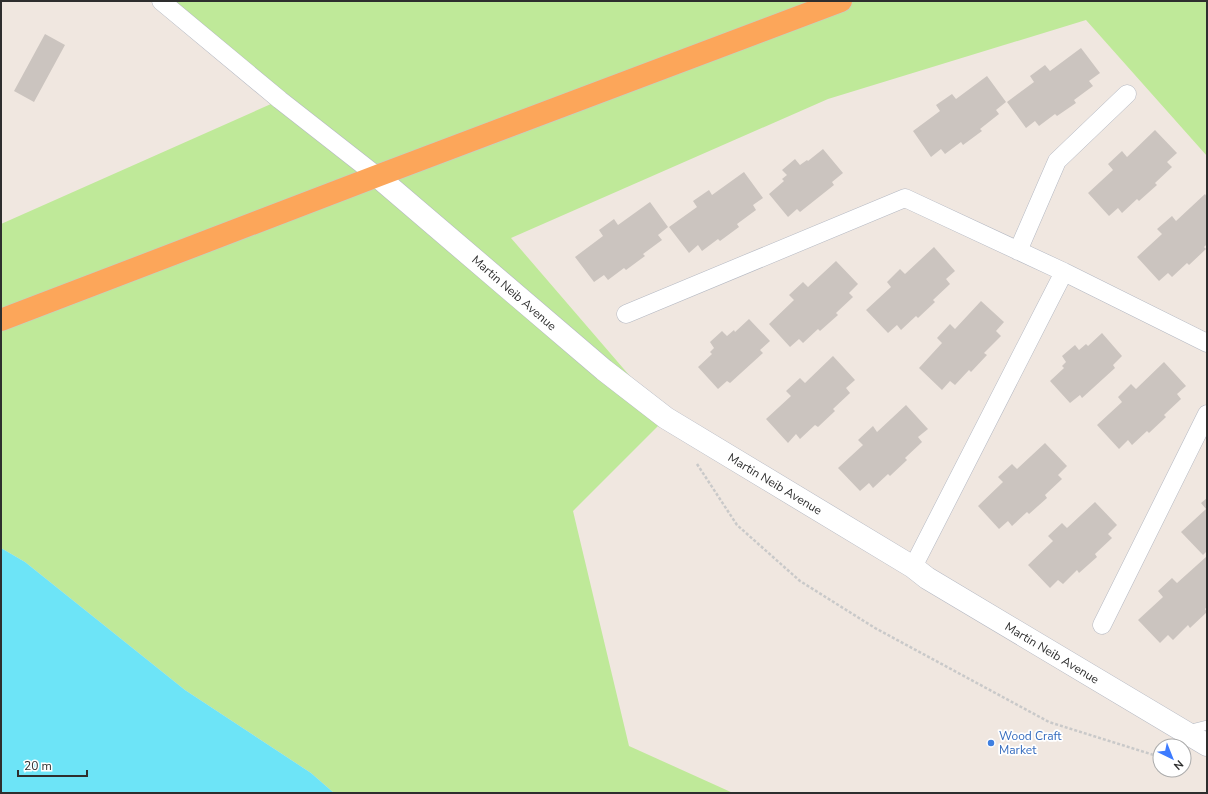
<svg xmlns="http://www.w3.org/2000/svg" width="1208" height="794" font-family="'Nunito Sans',sans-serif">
<rect width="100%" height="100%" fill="#f0e7e0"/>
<path fill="#bfe999" d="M161 1H1207V156L1086 20 828 99 511 238 666 418 573 511 629 746 733 793H334L311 773 185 690 25 562 1 548V224L280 100Z"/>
<path fill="#6de4f7" d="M1 548 25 562 185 690 311 773 334 793H1Z"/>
<path fill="#cbc4bf" d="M45 34 65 45 34 102 14 91Z
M1081 48 1100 73 1089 81 1093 86 1074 100 1076 103 1057 116 1055 114 1039 126 1035 121 1026 128 1007 102 1034 82 1030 76 1045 65 1050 71Z
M987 76 1006 102 996 110 999 114 980 129 982 131 963 145 961 142 945 154 941 149 931 157 913 131 940 111 936 105 952 94 956 99Z
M1155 130 1177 153 1167 162 1172 167 1155 183 1157 185 1139 201 1137 199 1122 213 1118 208 1109 216 1088 193 1113 170 1108 164 1122 151 1127 157Z
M823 149 843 173 832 182 834 185 800 212 797 209 788 217 769 194 784 181 782 179 787 175 782 170 795 159 800 165 807 160 808 161Z
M744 172 763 198 753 205 756 210 737 224 739 227 720 241 718 239 702 251 698 245 689 253 669 227 697 207 693 201 709 190 712 195Z
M1205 194 1207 197V244L1204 247 1206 249 1189 265 1187 263 1172 277 1168 273 1159 281 1137 257 1162 234 1157 229 1172 216 1176 221Z
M650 202 668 227 658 235 662 240 643 254 645 256 626 270 624 268 608 280 604 275 594 282 575 257 603 236 599 230 614 219 618 225Z
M934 247 955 271 946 279 950 284 933 300 935 302 918 318 916 316 901 330 897 325 888 333 866 310 891 287 887 282 900 269 905 274Z
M836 261 858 284 849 293 853 297 836 313 838 315 820 331 818 329 803 343 799 339 790 347 769 324 794 300 789 295 803 282 808 287Z
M981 301 1004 322 996 331 1001 336 984 353 987 355 971 372 969 370 955 385 950 381 942 390 919 368 942 343 937 338 950 324 955 329Z
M749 319 770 341 760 350 763 353 730 383 727 381 718 389 698 367 712 354 710 352 714 348 710 342 722 331 727 336 734 330 735 332Z
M1102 333 1122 356 1113 365 1115 368 1082 398 1080 395 1070 403 1050 381 1064 368 1062 366 1066 362 1062 356 1075 345 1079 350 1086 344 1088 346Z
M833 356 855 380 846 388 850 393 833 409 835 411 818 427 815 425 800 439 796 434 788 443 766 419 791 396 786 391 800 378 805 383Z
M1164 362 1186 386 1177 394 1181 399 1164 415 1166 417 1149 433 1147 431 1132 445 1128 440 1119 449 1097 425 1122 402 1118 397 1131 384 1136 389Z
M906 405 928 429 918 437 922 442 905 458 907 460 890 476 888 474 873 488 869 483 860 491 838 468 863 445 858 440 873 426 877 432Z
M1045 443 1067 466 1058 475 1062 479 1045 495 1047 498 1029 514 1027 512 1012 526 1008 521 999 529 978 506 1003 482 998 477 1012 464 1017 469Z
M1207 498V551L1203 555 1181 532 1206 509 1201 503Z
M1095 502 1117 525 1108 534 1112 538 1095 554 1097 557 1079 573 1077 570 1063 584 1058 580 1050 588 1028 565 1053 541 1048 536 1062 523 1067 528Z
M1206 557 1207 558V607L1205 609 1207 612 1190 628 1188 625 1173 640 1168 635 1160 643 1138 620 1163 597 1158 591 1172 578 1177 583Z"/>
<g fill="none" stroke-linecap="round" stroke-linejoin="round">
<defs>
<path id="service" d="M1187 730 1207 725"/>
<path id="minor" d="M161 1 280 100 377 176
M1018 251 1057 161 1127 94
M626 314 905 198 1064 272 1207 343
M913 567 1064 272
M1102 625 1207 414"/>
<path id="secondary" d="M377 176 604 370 666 418 913 567 927 578 1207 745"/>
<path id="trunk" d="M1 320 377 176 841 1"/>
</defs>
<use href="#service" stroke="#b4b8c2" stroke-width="10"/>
<use href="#minor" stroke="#b4b8c2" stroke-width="19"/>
<use href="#secondary" stroke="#b4b8c2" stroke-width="23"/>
<use href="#trunk" stroke="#c9c9c9" stroke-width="23"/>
<path stroke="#c9c9c9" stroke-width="2.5" stroke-dasharray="3 2" stroke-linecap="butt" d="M697 464 737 525 800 581 875 628 1049 722 1160 757
M1184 762 1191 763"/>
<use href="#service" stroke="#fff" stroke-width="9"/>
<use href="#minor" stroke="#fff" stroke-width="18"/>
<use href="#secondary" stroke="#fff" stroke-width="22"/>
<use href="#trunk" stroke="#fca65a" stroke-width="22"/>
</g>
<circle fill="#3f7fe0" stroke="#fff" stroke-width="1.5" cx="991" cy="743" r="4"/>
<g text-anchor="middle" stroke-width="3.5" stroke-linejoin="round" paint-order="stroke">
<g font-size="12" fill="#2e2e2e" stroke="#fff">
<text transform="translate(514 293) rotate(41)" y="4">Martin Neib Avenue</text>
<text transform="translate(775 484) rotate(31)" y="4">Martin Neib Avenue</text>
<text transform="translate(1052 653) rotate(31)" y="4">Martin Neib Avenue</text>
</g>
<g font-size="12" fill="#366cbe" stroke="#fff" text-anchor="start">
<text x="999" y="740">Wood Craft<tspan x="999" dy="14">Market</tspan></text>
</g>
</g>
<rect width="1208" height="794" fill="none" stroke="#2e2e2e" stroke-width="4"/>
<g transform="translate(1172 758) rotate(137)"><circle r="19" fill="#ffffff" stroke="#ababab"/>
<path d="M0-3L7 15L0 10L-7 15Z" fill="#3d7bff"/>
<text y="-6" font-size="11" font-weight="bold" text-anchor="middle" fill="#2e2e2e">N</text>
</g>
<path d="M18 770v6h69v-6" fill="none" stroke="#2e2e2e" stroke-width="2"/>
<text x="24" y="770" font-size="12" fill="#2e2e2e" stroke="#ffffff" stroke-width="3" paint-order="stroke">20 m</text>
</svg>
